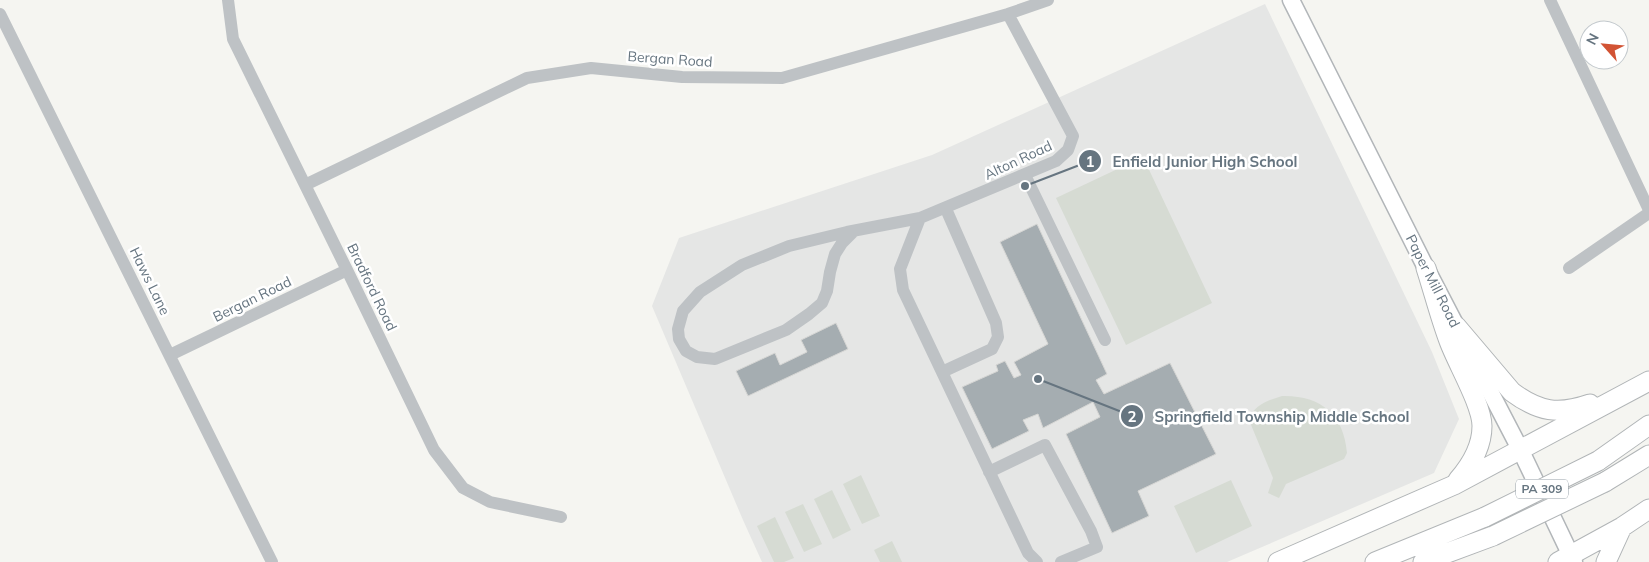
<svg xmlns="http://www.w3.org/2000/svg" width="1649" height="562" font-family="Mulish,sans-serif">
<rect width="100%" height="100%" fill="#f5f5f1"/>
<path fill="#e5e6e5" d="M1265 4 1432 352 1459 419 1434 473 1227 562H762L743 520 652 306 679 238 932 155Z"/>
<path fill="#d6dbd3" d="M1143 157 1212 303 1126 345 1056 198Z
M1282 396C1320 395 1344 414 1347 453L1344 459 1286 484 1279 498 1268 493 1273 478 1249 420C1253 405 1269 400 1282 396Z
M861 475 880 516 862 524 843 484Z
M1231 480 1252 526 1196 553 1174 506Z
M832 490 851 530 833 539 814 499Z
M803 504 822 544 804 552 785 512Z
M775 517 794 558 784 562H774L757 526Z
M892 541 902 562H880L874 550Z"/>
<path fill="#a5adb1" stroke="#d6d6d4" d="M1037 224 1107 374 1096 380 1104 394 1170 363 1216 454 1138 491 1149 516 1112 533 1066 434 1100 417 1093 402 1043 428 1038 414 1023 420 1029 431 992 449 962 387 998 371 996 365 1005 361 1014 378 1021 375 1014 362 1048 344 1000 242Z
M836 323 848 349 748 396 736 371 775 353 780 365 807 352 801 340Z"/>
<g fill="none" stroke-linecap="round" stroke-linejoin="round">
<defs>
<path id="major" d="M1291 0 1426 268 1520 449 1574 562"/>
<path id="highway" d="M1426 268C1434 293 1440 317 1449 341 1457 363 1482 405 1482 426 1482 447 1471 465 1458 480
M1456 326 1512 392C1539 412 1558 415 1590 404
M1598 461 1649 425
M1605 482 1649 455
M1278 562 1454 485 1649 381
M1375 562 1485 517
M1423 562 1493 536
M1558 562 1622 527 1649 509
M1606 562 1622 527"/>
</defs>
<use href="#major" stroke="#b2b6b9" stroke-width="19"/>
<use href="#highway" stroke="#b1b5b7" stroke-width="21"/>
<path stroke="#bec2c5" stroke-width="12" d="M228 0 233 39 347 270 434 450 463 488 490 502 561 517
M1550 0 1649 210
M0 14 272 562
M1025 175 1105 340
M305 185 527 78 591 68 682 77 782 78 1008 14 1048 0
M920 218 900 269 903 290 1028 553 1037 562
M854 231 842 243 835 254 830 272 827 291 822 303 809 314 786 330 715 359 697 357 686 351 679 339 678 329 683 311 700 292 742 265 789 246 847 232 920 218 1056 161 1068 150 1073 136 1008 14
M1569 268 1649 213
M170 355 347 270
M942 372 992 349 998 337 996 323 946 209
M989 472 1045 445 1091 531 1097 547 1061 562"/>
<use href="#major" stroke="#fff" stroke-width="16"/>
<use href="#highway" stroke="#fff" stroke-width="19"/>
<defs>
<path id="highway-bridge" d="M1485 517 1598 461
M1493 536 1605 482"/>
</defs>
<use href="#highway-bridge" stroke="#b1b5b7" stroke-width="21" stroke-linecap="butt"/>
<use href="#highway-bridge" stroke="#fff" stroke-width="19"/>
</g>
<g text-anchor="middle" stroke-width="5" stroke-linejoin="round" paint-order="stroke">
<rect fill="#fff" stroke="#949ea6" stroke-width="1" x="1516" y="479.5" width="52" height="19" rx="4"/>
<g font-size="12" font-weight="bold" fill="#667580">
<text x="1542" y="493">PA 309</text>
</g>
<g font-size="14" fill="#667580" stroke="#fff">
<text transform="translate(670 59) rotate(4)" y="5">Bergan Road</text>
<text transform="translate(1018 160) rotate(-25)" y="5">Alton Road</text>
<text transform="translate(150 281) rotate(64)" y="5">Haws Lane</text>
<text transform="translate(1433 281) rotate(63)" y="5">Paper Mill Road</text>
<text transform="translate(372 287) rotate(64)" y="5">Bradford Road</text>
<text transform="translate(252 299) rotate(-26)" y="5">Bergan Road</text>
</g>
</g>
<path fill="none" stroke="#667580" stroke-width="2" d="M1025 186L1090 161M1038 379L1132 416"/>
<g fill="#667580" stroke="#fff" stroke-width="2">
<circle cx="1025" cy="186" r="5"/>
<circle cx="1038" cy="379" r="5"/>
<circle cx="1090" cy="161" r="12"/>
<circle cx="1132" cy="416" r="12"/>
</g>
<g font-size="15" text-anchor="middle" font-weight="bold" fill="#fff">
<text x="1090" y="167">1</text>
<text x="1132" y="422">2</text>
</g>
<g font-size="15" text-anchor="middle" font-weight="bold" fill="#667580" stroke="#fff" stroke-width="5" stroke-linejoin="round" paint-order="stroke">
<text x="1205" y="167">Enfield Junior High School</text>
<text x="1282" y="422">Springfield Township Middle School</text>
</g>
<g transform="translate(1604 45) rotate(297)"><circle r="24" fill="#ffffff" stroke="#c2c8cc"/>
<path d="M0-4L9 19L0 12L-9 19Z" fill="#d25334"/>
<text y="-8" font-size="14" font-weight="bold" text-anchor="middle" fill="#667580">N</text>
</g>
</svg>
